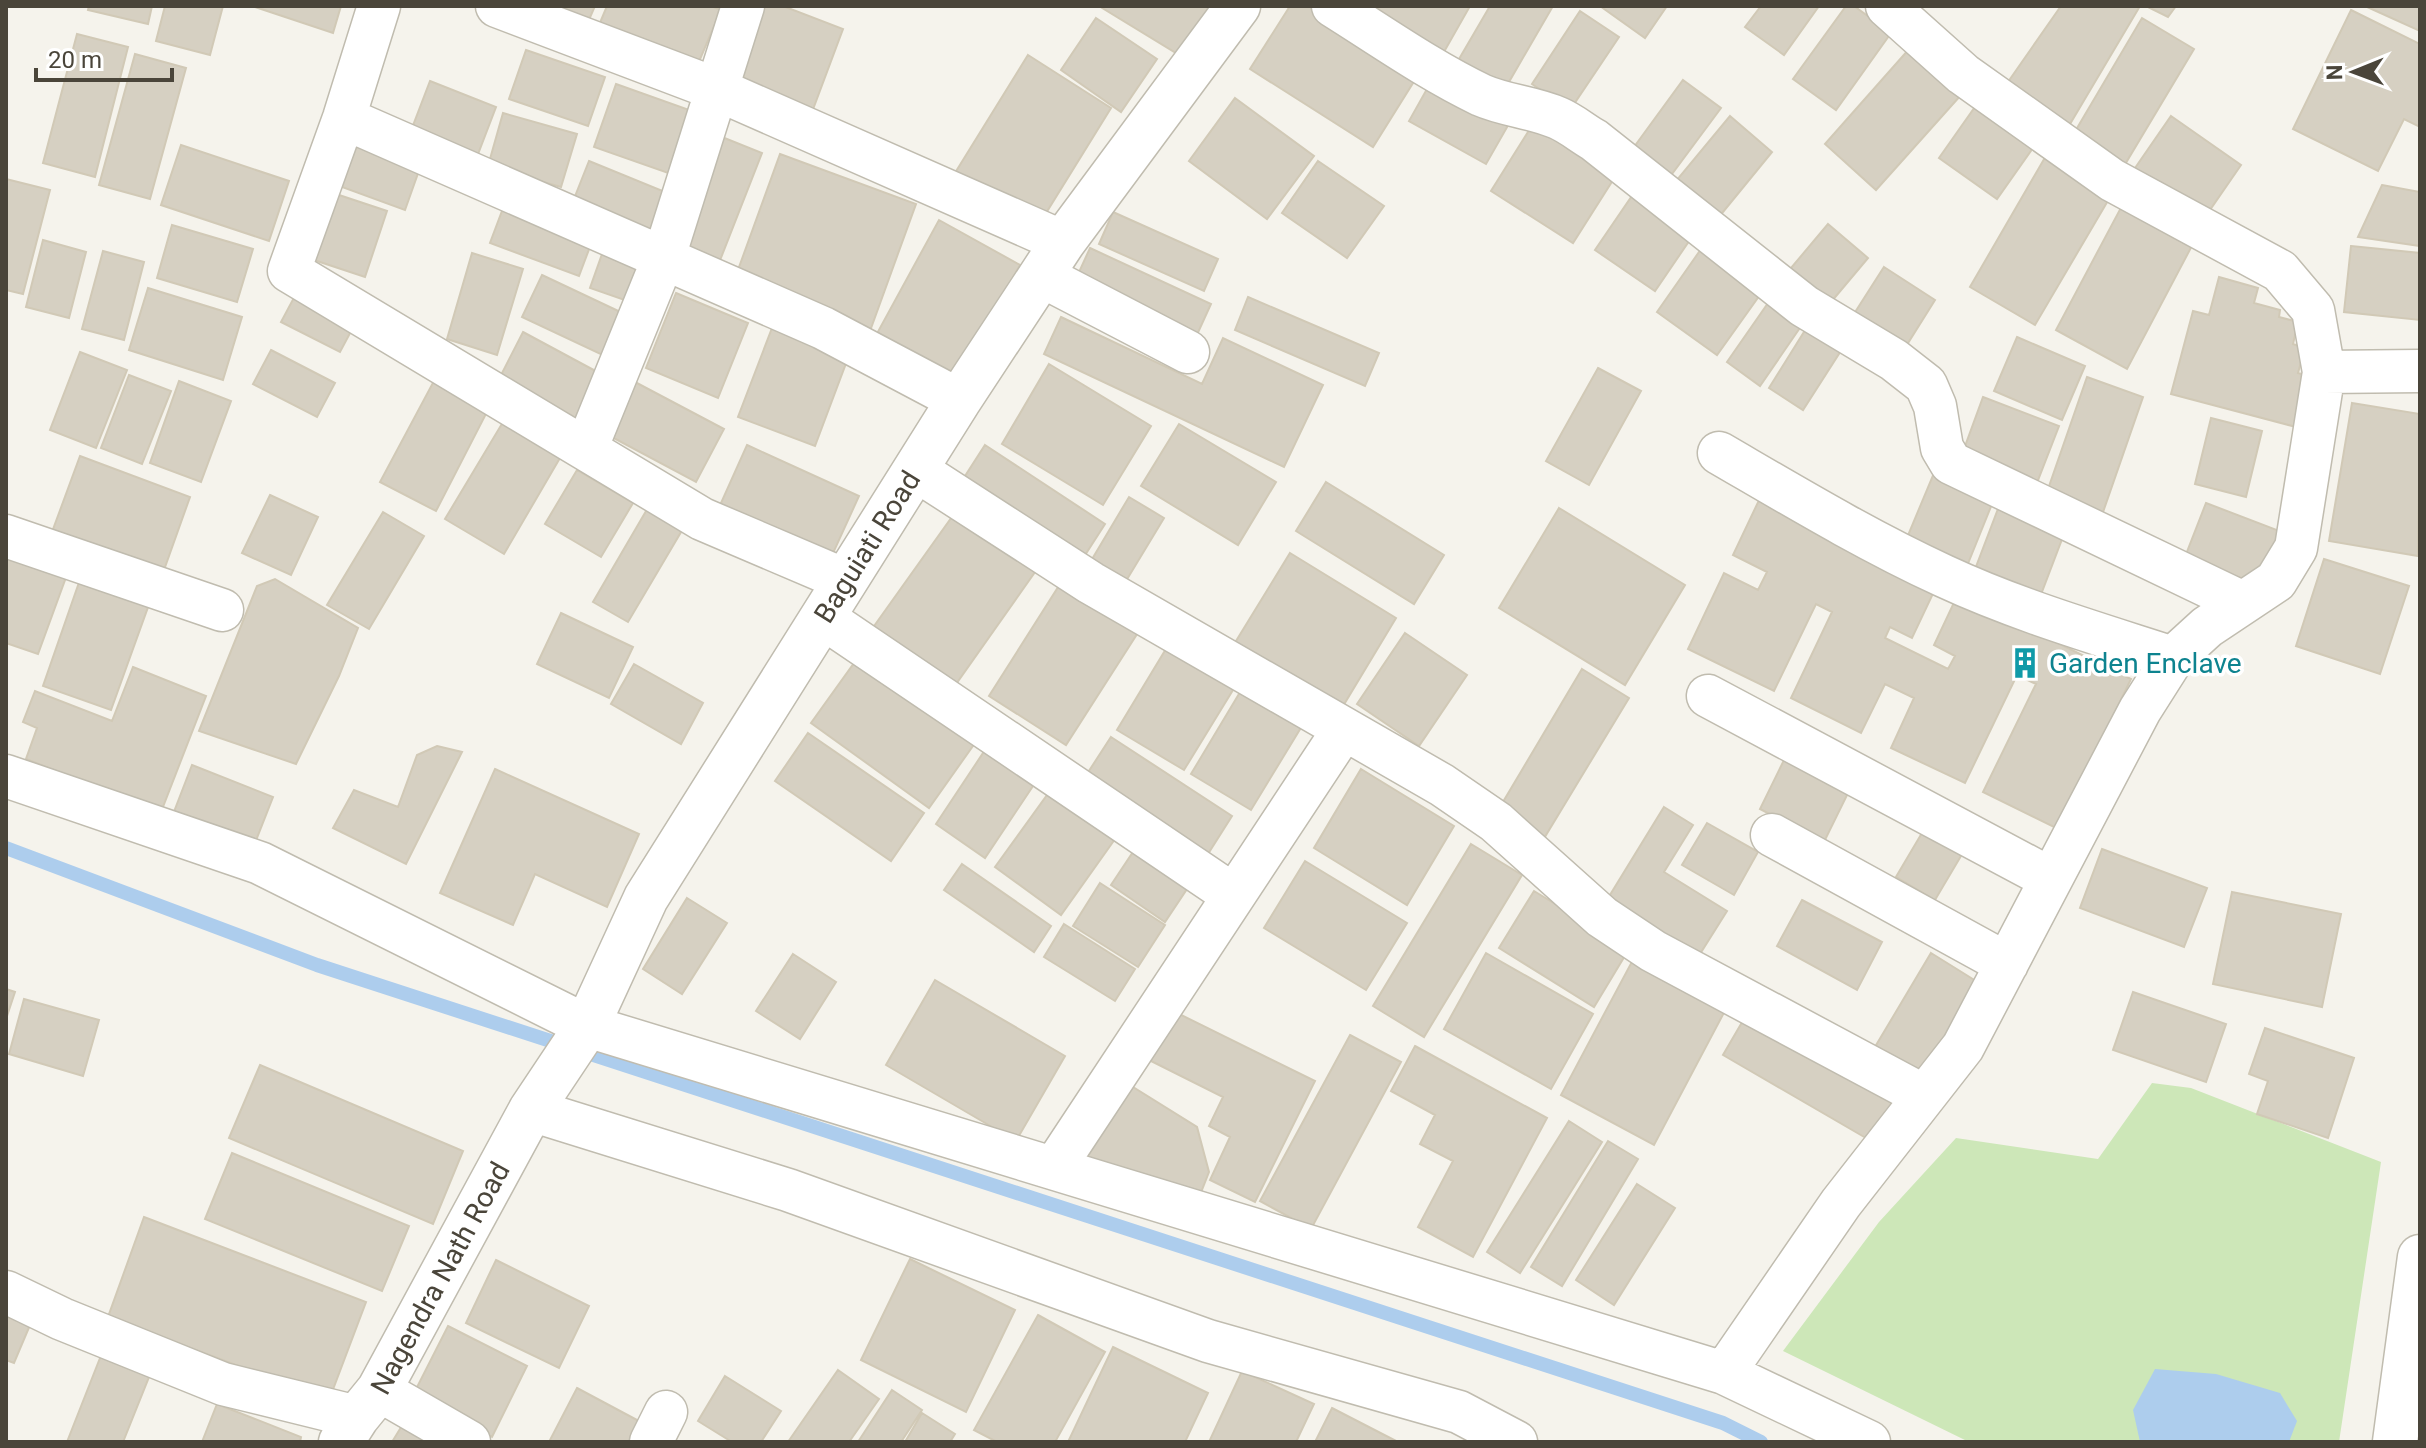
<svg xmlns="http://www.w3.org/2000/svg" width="2426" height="1448" font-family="Roboto,sans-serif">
<rect width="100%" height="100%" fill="#f5f3ec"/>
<path fill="#cde7b8" d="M2152 1083 2191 1088 2381 1162 2339 1442H1969L1783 1351 1879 1222 1956 1138 2098 1159Z"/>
<path fill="#adcded" d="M2155 1369 2216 1374 2280 1393 2297 1421 2289 1442H2140L2133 1410Z"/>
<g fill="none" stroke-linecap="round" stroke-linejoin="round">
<path stroke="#adcded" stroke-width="14" d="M6 848 317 965 1723 1423 1761 1442"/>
</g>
<path fill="#d6d0c2" stroke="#d1c9b6" stroke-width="2" d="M89 6H152L148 24 88 10Z
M165 6H223L210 55 156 41Z
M252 6H341L333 33Z
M540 6H595L584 31Z
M607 6H711L721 10 692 78 594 37Z
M763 6H783L843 29 812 112 735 83Z
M1099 6H1211L1181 56Z
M1290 6H1310L1418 75 1373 147 1250 69Z
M1348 6H1470L1440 59Z
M1490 6H1553L1502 94 1455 66Z
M1600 6H1667L1645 38Z
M1761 6H1819L1784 55 1745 27Z
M1846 6H1854L1891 33 1836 110 1793 79Z
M2061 6H2140L2070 124 2008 82Z
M2146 6H2176L2168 17Z
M2365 6H2420V31Z
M2351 10 2420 44V127L2404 119 2378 171 2293 129Z
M1580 11 1619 37 1570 110 1532 84Z
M1096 18 1157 59 1121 112 1061 70Z
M2142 18 2194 49 2124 166 2073 135Z
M77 34 128 47 95 177 43 163Z
M1910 48 1961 95 1876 190 1825 144Z
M526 50 605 77 588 126 509 99Z
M135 54 186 68 150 199 99 185Z
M1028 55 1111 108 1038 226 955 173Z
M1432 80 1510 122 1486 164 1409 121Z
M1683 80 1721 108 1663 186 1626 158Z
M430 81 496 107 475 162 409 136Z
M616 84 695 112 674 175 594 147Z
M1982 97 2040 138 1997 199 1939 158Z
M1235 98 1314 156 1267 219 1189 161Z
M503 113 577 134 561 187 488 166Z
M1538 116 1620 169 1573 243 1491 191Z
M1730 116 1772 152 1714 223 1671 187Z
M2171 116 2241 165 2203 220 2133 171Z
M348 135 422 162 405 210 331 183Z
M717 135 762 153 717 268 672 250Z
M181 145 289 181 269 241 161 205Z
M780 154 916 204 870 331 734 281Z
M2047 154 2113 192 2035 325 1970 287Z
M589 161 670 194 653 236 572 204Z
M1318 161 1384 206 1347 258 1282 213Z
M6 179 50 190 23 294 6 290Z
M2382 185 2420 192V246L2358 237Z
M1636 190 1696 231 1655 291 1595 250Z
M333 193 387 211 365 277 311 259Z
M2124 202 2195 240 2127 369 2056 330Z
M505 203 594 236 579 276 490 243Z
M1113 212 1218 259 1204 291 1099 244Z
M939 220 1020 265 955 383 874 339Z
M1828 224 1868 258 1826 308 1786 274Z
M172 225 253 249 237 302 157 278Z
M43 240 86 252 69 318 26 307Z
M607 240 656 258 639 305 590 288Z
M1706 242 1767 285 1717 355 1657 312Z
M2351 246 2420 253V320L2344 312Z
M1090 248 1211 304 1196 337 1075 281Z
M103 251 144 262 124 340 82 329Z
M472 253 523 269 497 355 447 339Z
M1884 267 1935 300 1903 351 1852 317Z
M542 275 629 316 609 358 522 317Z
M2219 277 2258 288 2254 303 2280 310 2279 317 2298 322 2293 344 2305 348 2298 373 2309 376 2296 427 2171 394 2193 311 2209 315Z
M148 288 242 317 223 380 129 350Z
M297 292 356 322 340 352 281 322Z
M676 293 748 323 718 398 646 368Z
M1773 296 1806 319 1760 386 1727 362Z
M1248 297 1379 353 1365 386 1235 330Z
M1061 317 1202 384 1223 338 1323 385 1284 467 1044 354Z
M1809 324 1844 346 1803 410 1769 388Z
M772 328 848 358 815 446 738 417Z
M523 332 603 375 578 422 499 379Z
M2017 337 2085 366 2062 420 1994 391Z
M271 350 335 383 317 417 253 384Z
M80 352 127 370 96 448 50 430Z
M1049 364 1151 426 1103 505 1002 444Z
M1598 368 1641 391 1589 485 1546 461Z
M129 375 171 391 142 464 101 448Z
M2087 377 2143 397 2102 515 2046 495Z
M435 379 489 408 436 511 380 482Z
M179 381 231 401 201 482 150 463Z
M635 382 724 429 696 482 608 435Z
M1983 397 2059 426 2035 488 1960 460Z
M2352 403 2420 414 2418 556 2329 541Z
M506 417 564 451 504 554 445 519Z
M2211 418 2262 431 2246 497 2195 484Z
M1179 424 1276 482 1238 545 1141 486Z
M747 445 859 496 829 562 717 512Z
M985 445 1105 524 1078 566 958 487Z
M80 456 190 497 159 584 48 543Z
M577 470 633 503 601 557 545 524Z
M1934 473 1994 499 1965 571 1904 545Z
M1326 482 1444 555 1414 604 1296 531Z
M270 495 318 517 291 575 242 553Z
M1761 496 1938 583 1912 638 1890 627 1885 638 1948 669 1955 656 1934 645 1958 594 2131 679 2058 829 1983 792 2036 684 2017 675 1965 783 1891 748 1914 698 1885 684 1861 733 1791 698 1832 612 1816 604 1774 691 1688 649 1724 573 1758 590 1767 572 1733 555Z
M1129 497 1164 518 1126 581 1091 561Z
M2001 501 2067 526 2037 605 1971 580Z
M2206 503 2282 532 2262 586 2185 557Z
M649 506 684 527 628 622 593 602Z
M959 507 1040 565 949 694 867 636Z
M1559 508 1685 585 1625 685 1499 608Z
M383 512 424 536 369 629 327 605Z
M6 546 69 569 38 654 6 643Z
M1290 553 1396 618 1340 711 1233 646Z
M2324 559 2409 586 2380 674 2296 646Z
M83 571 152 596 111 710 43 686Z
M275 579 358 628 339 676 296 764 199 731 257 586Z
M1062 581 1139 631 1066 745 989 696Z
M561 613 633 647 609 698 537 664Z
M1405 633 1467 675 1419 746 1357 704Z
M1169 644 1236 685 1184 770 1117 730Z
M862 652 980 736 929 808 811 723Z
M634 664 703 703 681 744 611 704Z
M133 667 206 696 161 812 26 759 37 728 23 722 35 691 112 721Z
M1582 669 1629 698 1543 840 1497 812Z
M1245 684 1305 721 1251 810 1191 774Z
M808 733 924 813 891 861 775 781Z
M1111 737 1232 816 1206 857 1085 777Z
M989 744 1039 777 985 858 936 824Z
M437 746 462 752 406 864 333 828 354 790 398 807 417 755Z
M1787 754 1851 787 1824 842 1760 809Z
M192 765 273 797 253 848 172 817Z
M495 769 639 834 607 907 535 874 513 925 440 893Z
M1361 769 1454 826 1407 905 1314 848Z
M1055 784 1120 832 1061 915 995 867Z
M1664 807 1693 825 1664 872 1727 911 1693 965 1602 908Z
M1929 821 1968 844 1935 900 1896 877Z
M1707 823 1758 852 1734 895 1682 865Z
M1141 840 1195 877 1165 922 1111 885Z
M1471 844 1522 875 1424 1037 1373 1006Z
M2102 849 2207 888 2184 947 2080 908Z
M1305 861 1407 923 1366 990 1264 928Z
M962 864 1051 926 1034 952 944 890Z
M1100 883 1165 925 1138 967 1073 926Z
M1534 891 1629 949 1594 1007 1499 948Z
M2232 892 2341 914 2322 1007 2213 984Z
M687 898 727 923 682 994 643 969Z
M1802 900 1882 942 1857 990 1777 946Z
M1064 924 1135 969 1115 1001 1044 957Z
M1486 953 1593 1014 1551 1089 1444 1029Z
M1931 953 1984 986 1925 1084 1872 1052Z
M793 954 836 982 800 1039 756 1011Z
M1635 956 1728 1005 1654 1145 1561 1095Z
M935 980 1065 1056 1016 1141 886 1065Z
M6 989 15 992 6 1019Z
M2133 992 2226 1024 2206 1082 2113 1050Z
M24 999 99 1020 83 1076 9 1054Z
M1165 1007 1315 1081 1255 1202 1210 1180 1230 1137 1209 1126 1223 1097 1141 1056Z
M1748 1012 1903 1101 1878 1145 1723 1055Z
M2265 1028 2354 1058 2328 1138 2257 1114 2268 1081 2249 1074Z
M1350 1035 1401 1062 1311 1229 1260 1201Z
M1415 1046 1547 1118 1473 1257 1418 1227 1453 1161 1420 1144 1435 1115 1391 1091Z
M260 1065 463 1151 433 1224 229 1138Z
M1125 1082 1197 1127 1209 1172 1198 1200 1076 1164Z
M1569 1121 1602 1142 1520 1273 1487 1252Z
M1608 1141 1638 1159 1562 1286 1531 1267Z
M232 1153 409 1226 382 1291 205 1219Z
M1637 1184 1675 1208 1614 1305 1576 1280Z
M144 1217 366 1302 329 1400 108 1317Z
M910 1259 1015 1310 966 1412 861 1360Z
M496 1260 589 1306 559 1368 466 1323Z
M6 1307 33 1318 14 1363 6 1360Z
M1038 1315 1105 1352 1055 1442H997L974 1430Z
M448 1326 527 1366 492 1437 412 1397Z
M1113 1347 1208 1393 1185 1442H1068Z
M102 1353 151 1372 123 1442H67Z
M838 1370 879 1399 849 1442H788Z
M1242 1371 1314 1404 1296 1442H1209Z
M725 1376 781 1411 761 1442H732L698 1421Z
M577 1388 652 1428 645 1442H549Z
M892 1390 922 1410 901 1442H858Z
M217 1404 301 1437 300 1442H202Z
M1332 1408 1398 1442H1315Z
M922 1413 955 1434 950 1442H905Z
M403 1424 433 1442H392Z"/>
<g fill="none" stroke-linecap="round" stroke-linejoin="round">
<defs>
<path id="minor" d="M379 6 344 118 289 271 702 519 845 580
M497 6 716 89 1063 242
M1333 6C1381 36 1429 70 1481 95 1506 106 1533 107 1558 118 1570 123 1582 133 1594 140L1804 306 1894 360 1926 385 1935 406 1942 448 1951 463 2243 603
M344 118 823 328 959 400
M1042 276 1188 352
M2324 372 2420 371
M586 449 664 257 743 6
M1719 453C1793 496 1866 540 1944 576 2017 610 2096 633 2173 658
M916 470 1091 583 1442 785 1496 822 1602 917 1653 951 1924 1096
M6 536 222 610
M822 617 1233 895
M1708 696 2051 879
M6 776 260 863 587 1026 1724 1373 1869 1442
M1772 835 2007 964
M531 1110 788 1190 1208 1341 1459 1412 1516 1442
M1054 1168 1344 729
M6 1292 62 1319 223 1384 357 1417
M1724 1373 1841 1203 1963 1047 2140 710 2173 658 2207 627 2276 581 2296 548 2324 372 2313 310 2280 271 2112 180 1963 74 1887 6
M379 1390 469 1442
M651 1442 666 1412"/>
<g id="tertiary">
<path id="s1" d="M341 1442 357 1417 379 1390 531 1110 587 1026 646 898 959 400 1063 242 1238 6"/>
<path d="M2395 1442 2420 1257"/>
</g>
</defs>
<use href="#minor" stroke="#c0bcaf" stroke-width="45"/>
<use href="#tertiary" stroke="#c0bcaf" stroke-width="47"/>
<use href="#minor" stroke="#fff" stroke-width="42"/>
<use href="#tertiary" stroke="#fff" stroke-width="44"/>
</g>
<defs>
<symbol id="building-bare" viewBox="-9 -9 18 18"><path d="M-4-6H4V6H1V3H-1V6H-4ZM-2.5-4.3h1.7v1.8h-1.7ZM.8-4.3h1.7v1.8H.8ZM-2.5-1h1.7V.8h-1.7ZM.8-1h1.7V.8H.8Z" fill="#0f9aa8" stroke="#fff" stroke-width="2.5" paint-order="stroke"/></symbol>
</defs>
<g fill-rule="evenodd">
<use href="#building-bare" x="2003" y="641" width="44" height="44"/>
</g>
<g text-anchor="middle" stroke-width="7" stroke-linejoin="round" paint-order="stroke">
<g font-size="28" fill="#4a453a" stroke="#fff">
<text dy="10" stroke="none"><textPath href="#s1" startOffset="1040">Baguiati Road</textPath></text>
<text dy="10" stroke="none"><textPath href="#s1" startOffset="192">Nagendra Nath Road</textPath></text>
</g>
<g font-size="28" fill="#0d838f" stroke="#fff" text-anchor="start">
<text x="2049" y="673">Garden Enclave</text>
</g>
</g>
<rect width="2426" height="1448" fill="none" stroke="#4a453a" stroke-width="16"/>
<g transform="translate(2354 72) rotate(269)" stroke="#ffffff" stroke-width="6" paint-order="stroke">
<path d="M0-6L14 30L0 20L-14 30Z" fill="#4a453a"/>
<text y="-12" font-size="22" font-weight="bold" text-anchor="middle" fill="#4a453a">N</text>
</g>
<path d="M36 68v12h136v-12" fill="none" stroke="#4a453a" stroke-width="4"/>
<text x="48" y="68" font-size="24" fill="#4a453a" stroke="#ffffff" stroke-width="6" paint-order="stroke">20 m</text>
</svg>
